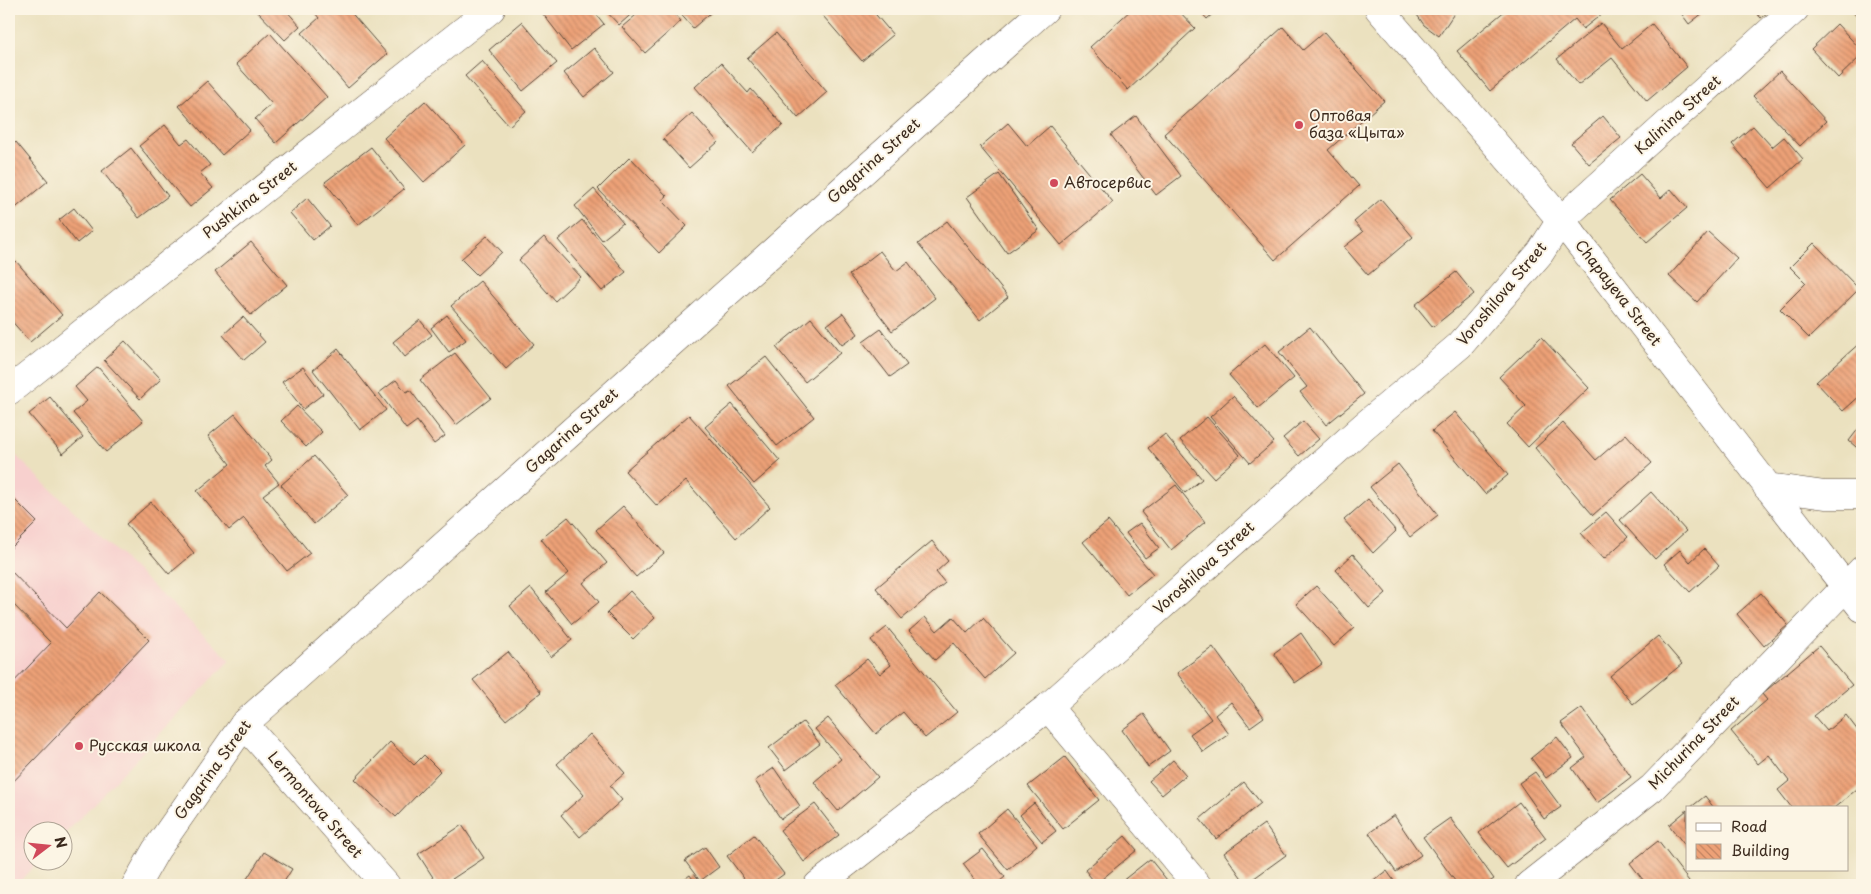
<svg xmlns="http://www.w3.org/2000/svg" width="1871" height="894" font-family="'Playpen Sans',sans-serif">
<defs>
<pattern id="building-back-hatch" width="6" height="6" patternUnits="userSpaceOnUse" patternTransform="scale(1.25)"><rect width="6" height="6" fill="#eda177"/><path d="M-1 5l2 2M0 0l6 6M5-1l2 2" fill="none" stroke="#c18361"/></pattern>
</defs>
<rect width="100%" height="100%" fill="#fcf5e5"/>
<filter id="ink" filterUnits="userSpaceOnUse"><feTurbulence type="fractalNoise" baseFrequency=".02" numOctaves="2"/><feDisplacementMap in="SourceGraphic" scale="10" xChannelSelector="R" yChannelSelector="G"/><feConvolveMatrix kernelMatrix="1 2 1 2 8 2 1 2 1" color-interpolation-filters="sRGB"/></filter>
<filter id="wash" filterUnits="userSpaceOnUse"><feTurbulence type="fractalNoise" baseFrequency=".0096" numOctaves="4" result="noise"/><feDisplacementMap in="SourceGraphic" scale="20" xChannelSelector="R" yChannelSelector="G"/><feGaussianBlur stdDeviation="1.12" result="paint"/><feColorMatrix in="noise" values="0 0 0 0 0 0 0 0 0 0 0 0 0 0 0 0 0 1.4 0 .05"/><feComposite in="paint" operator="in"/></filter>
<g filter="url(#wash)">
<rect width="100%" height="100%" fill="#ebe1bf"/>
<path fill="#f7d0ce" d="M9 449 230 660 63 836 62 832H32V862H38L16 885H9Z"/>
<g id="blocks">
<path fill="url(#building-back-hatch)" d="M255 9H285L300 26 285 40Z
M312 9H348L387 54 348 88 302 33 319 18Z
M539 9H592L604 24 571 50Z
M604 9H637L619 25Z
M643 9H670L681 21 645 53 622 27Z
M676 9H715L693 28Z
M817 9H871L893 35 862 61Z
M1132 9H1177L1195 28 1128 90 1090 47Z
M1198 9H1218L1207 19Z
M1413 9H1457L1439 36 1424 25Z
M1507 9H1608L1583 29 1575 19 1490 91 1457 51Z
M1678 9H1708L1689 24Z
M1753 9H1771L1761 18Z
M1855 9H1862V23L1852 11Z
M522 22 557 63 523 91 489 50Z
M1601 23 1622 49 1652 24 1687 67 1647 101 1612 58 1578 85 1557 59Z
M1837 24 1862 51V55L1838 78 1811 49Z
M1283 27 1303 50 1324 32 1384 101 1328 150 1359 186 1275 260 1164 134Z
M270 33 327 97 276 143 255 119 272 104 236 64Z
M776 33 827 92 798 118 747 58Z
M594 48 614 72 584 97 564 73Z
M482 61 526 111 509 126 465 76Z
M721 63 748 93 751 89 783 125 752 152 695 87Z
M1780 71 1826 121 1800 146 1753 96Z
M207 81 250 130 222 155 179 106Z
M425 101 465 145 424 182 384 138Z
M692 113 718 142 689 168 663 139Z
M1136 116 1181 176 1156 195 1111 135Z
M1603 116 1621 138 1589 164 1571 143Z
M1008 123 1027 146 1050 126 1113 202 1061 245 980 147Z
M165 125 181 144 188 139 210 165 200 173 213 188 190 207 139 146Z
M1753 126 1772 147 1784 137 1803 159 1770 188 1732 144Z
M16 142 48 181 12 211 9 207V149Z
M371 147 404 189 358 225 325 182Z
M131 148 168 196 139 218 102 171Z
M630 157 667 196 662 200 687 226 659 253 598 189Z
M999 174 1039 230 1007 253 967 197Z
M1640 174 1661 198 1671 189 1687 208 1647 242 1610 200Z
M594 189 623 223 602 240 575 206Z
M307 198 330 226 313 240 290 213Z
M1381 199 1413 237 1368 275 1344 247 1363 232 1354 222Z
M74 208 92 231 77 243 59 220Z
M582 220 626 272 602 291 558 240Z
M947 221 1008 297 980 320 918 244Z
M1708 232 1737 258 1697 302 1669 276Z
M487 236 502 252 477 275 461 259Z
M544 237 581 277 555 301 519 260Z
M251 242 287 285 251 315 215 272Z
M1814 243 1859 289 1809 338 1780 309 1806 283 1790 267Z
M880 251 896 271 908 262 935 298 892 331 849 275Z
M16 261 62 315 30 342 9 318V267Z
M1456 272 1474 294 1433 327 1415 305Z
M480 281 534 344 506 369 451 306Z
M843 313 858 334 842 345 827 325Z
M447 315 466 340 449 352 431 328Z
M243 317 265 342 244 360 223 335Z
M811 318 840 353 805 382 776 347Z
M420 320 432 335 405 357 393 342Z
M1310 327 1364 394 1326 425 1300 392 1307 387 1279 352Z
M881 329 907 365 890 377 863 342Z
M1541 337 1589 388 1528 447 1507 424 1526 406 1499 377Z
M125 341 161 379 140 399 104 360Z
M1862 341V394L1843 411 1816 382Z
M1265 344 1294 378 1258 408 1229 375Z
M338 349 386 410 360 430 313 370Z
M455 353 491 398 456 425 420 380Z
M766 357 814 417 777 446 729 386Z
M98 367 143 421 106 452 73 413 87 401 75 387Z
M303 367 323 394 303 409 282 382Z
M396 380 406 392 410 390 445 436 434 444 417 421 406 429 379 393Z
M1233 396 1274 442 1250 463 1210 417Z
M50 397 83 437 63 454 29 414Z
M732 404 780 461 754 484 705 427Z
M297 406 322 432 306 447 281 421Z
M1455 412 1508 475 1485 494 1432 431Z
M235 414 272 460 265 466 279 483 263 495 310 553 287 571 244 518 229 530 197 491 230 464 208 436Z
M689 415 770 507 736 538 686 481 657 506 625 471Z
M1207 417 1240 455 1214 478 1180 440Z
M1303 421 1319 439 1299 456 1283 438Z
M1563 423 1596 460 1626 434 1652 463 1593 515 1535 448Z
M1862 424V452L1849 441Z
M1165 434 1202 479 1185 493 1148 448Z
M314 456 348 495 314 524 281 485Z
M1398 464 1438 515 1410 537 1370 487Z
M1176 485 1205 522 1171 550 1141 512Z
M1651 492 1686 531 1655 559 1620 520Z
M9 494 37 522 9 550Z
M1368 499 1396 531 1373 553 1344 520Z
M151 502 194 553 169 574 126 524Z
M623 506 664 553 636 577 596 530Z
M1606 512 1628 537 1604 559 1581 533Z
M568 517 607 563 583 583 599 602 572 624 546 592 569 573 541 539Z
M1108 521 1153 574 1127 595 1083 542Z
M1140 523 1159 548 1145 558 1126 533Z
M932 541 948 561 936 572 945 583 902 619 876 588Z
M1704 549 1719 566 1690 592 1664 564 1680 550 1690 562Z
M1353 554 1386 593 1369 608 1336 570Z
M9 569 66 628 100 592 149 640 9 786V687L51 643 9 600Z
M1316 586 1354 628 1334 646 1296 604Z
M531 588 572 640 551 657 510 606Z
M630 591 655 618 633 639 607 613Z
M1761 593 1788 625 1764 646 1737 614Z
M925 617 937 631 953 617 967 633 983 618 1014 653 985 679 954 643 935 660 909 631Z
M887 627 957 712 925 738 903 712 876 734 835 685 867 659 880 674 891 665 871 640Z
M1301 633 1322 664 1295 683 1274 653Z
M1658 636 1682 664 1633 704 1610 676Z
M1819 646 1852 685 1814 716 1827 731 1846 715 1862 736V785L1834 808H1792L1778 790 1789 781 1769 755 1758 764 1731 731 1767 700 1762 694Z
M1213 647 1264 717 1250 727 1231 702 1215 715 1229 734 1203 752 1190 734 1211 719 1177 673Z
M508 652 541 692 506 720 473 680Z
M1582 708 1631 777 1597 803 1572 768 1586 757 1561 723Z
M1144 714 1170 751 1148 767 1122 730Z
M828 718 878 777 838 811 814 782 841 759 815 729Z
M803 722 820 744 786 770 769 748Z
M590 734 625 773 610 786 622 800 580 837 561 815 584 795 557 764Z
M1557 737 1573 758 1546 778 1531 758Z
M390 742 414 765 424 755 440 771 396 817 355 779Z
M1065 757 1099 800 1063 829 1028 786Z
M1173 760 1186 775 1162 795 1149 781Z
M774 768 800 806 781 819 755 781Z
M1535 772 1561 807 1544 819 1519 783Z
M1244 782 1261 803 1216 839 1200 819Z
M1705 796 1714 808H1690Z
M1519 802 1546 838 1507 868 1479 833Z
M1034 803 1056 831 1042 842 1020 815Z
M815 804 839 835 804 862 780 830Z
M1007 809 1037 845 1008 870 978 834Z
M1687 810V848L1669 825Z
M1394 815 1421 855 1396 872 1369 833Z
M1450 818 1494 879 1485 885H1458L1423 837Z
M1264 824 1286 855 1246 884 1224 853Z
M462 825 484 858 443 885H438L418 854Z
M754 835 784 874 769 885H749L727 856Z
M1125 836 1137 850 1096 884 1085 870Z
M1658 841 1692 885H1647L1630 863Z
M705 847 719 867 700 881 685 861Z
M983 849 1005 877 995 885H979L963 864Z
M264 852 292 869 282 885H243Z
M1150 859 1171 885H1117Z
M1387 871 1397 885H1368Z
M690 875 697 885H676Z"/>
</g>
</g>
<g filter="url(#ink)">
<use href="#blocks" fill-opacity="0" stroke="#554536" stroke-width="1"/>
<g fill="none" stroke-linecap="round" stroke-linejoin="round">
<defs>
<path id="minor" d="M1379 9 1561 220 1862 608
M9 391 491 9
M1767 487 1825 495H1862
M1048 707 1197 885
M244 724 386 885
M818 885 1048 707 1364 426 1460 345 1540 253 1561 220 1795 9
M1529 885 1652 788 1862 570"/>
<path id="major" d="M136 885 156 850 244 724 1045 9"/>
</defs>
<use href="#minor" stroke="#554536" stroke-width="29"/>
<use href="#major" stroke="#554536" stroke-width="29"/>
<use href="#minor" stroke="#fff" stroke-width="28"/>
<use href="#major" stroke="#fff" stroke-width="28"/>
</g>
</g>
<g fill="#d1495b" stroke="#fcf5e5" stroke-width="2">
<circle cx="1299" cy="125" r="5"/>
<circle cx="1054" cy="183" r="5"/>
<circle cx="79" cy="746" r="5"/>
</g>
<g text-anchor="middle" stroke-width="4" stroke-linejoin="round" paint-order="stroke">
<g font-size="15" fill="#3b2a1e" stroke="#fcf5e5">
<text transform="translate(1678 115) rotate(-42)" y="5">Kalinina Street</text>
<text transform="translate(874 161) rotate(-42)" y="5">Gagarina Street</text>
<text transform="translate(250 200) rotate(-38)" y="5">Pushkina Street</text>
<text transform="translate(1618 293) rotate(52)" y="5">Chapayeva Street</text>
<text transform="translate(1502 294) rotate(-50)" y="5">Voroshilova Street</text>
<text transform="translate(572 431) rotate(-42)" y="5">Gagarina Street</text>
<text transform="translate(1204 568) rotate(-42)" y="5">Voroshilova Street</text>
<text transform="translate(1694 743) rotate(-46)" y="5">Michurina Street</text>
<text transform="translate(213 770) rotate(-54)" y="5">Gagarina Street</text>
<text transform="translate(315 805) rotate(49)" y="5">Lermontova Street</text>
</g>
<g font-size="15" fill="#3b2a1e" stroke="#fcf5e5" text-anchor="start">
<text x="1309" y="121">Оптовая<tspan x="1309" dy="17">база «Цыта»</tspan></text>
<text x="1064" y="188">Автосервис</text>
<text x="89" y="751">Русская школа</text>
</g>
</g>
<rect width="1871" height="894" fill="none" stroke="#fcf5e5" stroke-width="30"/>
<rect x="1686" y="806" width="162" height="65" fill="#fcf5e5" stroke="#afa495"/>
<rect x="1696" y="823" width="25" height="8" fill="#ffffff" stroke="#afa495"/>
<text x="1731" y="832" font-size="15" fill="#3b2a1e">Road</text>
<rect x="1696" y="844" width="25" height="15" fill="url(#building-back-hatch)" stroke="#afa495"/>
<text x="1731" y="856" font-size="15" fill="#3b2a1e">Building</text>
<g transform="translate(48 846) rotate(74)"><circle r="24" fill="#fcf5e5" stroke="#afa495"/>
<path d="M0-4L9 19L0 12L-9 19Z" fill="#d1495b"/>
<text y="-8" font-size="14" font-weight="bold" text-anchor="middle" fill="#3b2a1e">N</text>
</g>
</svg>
